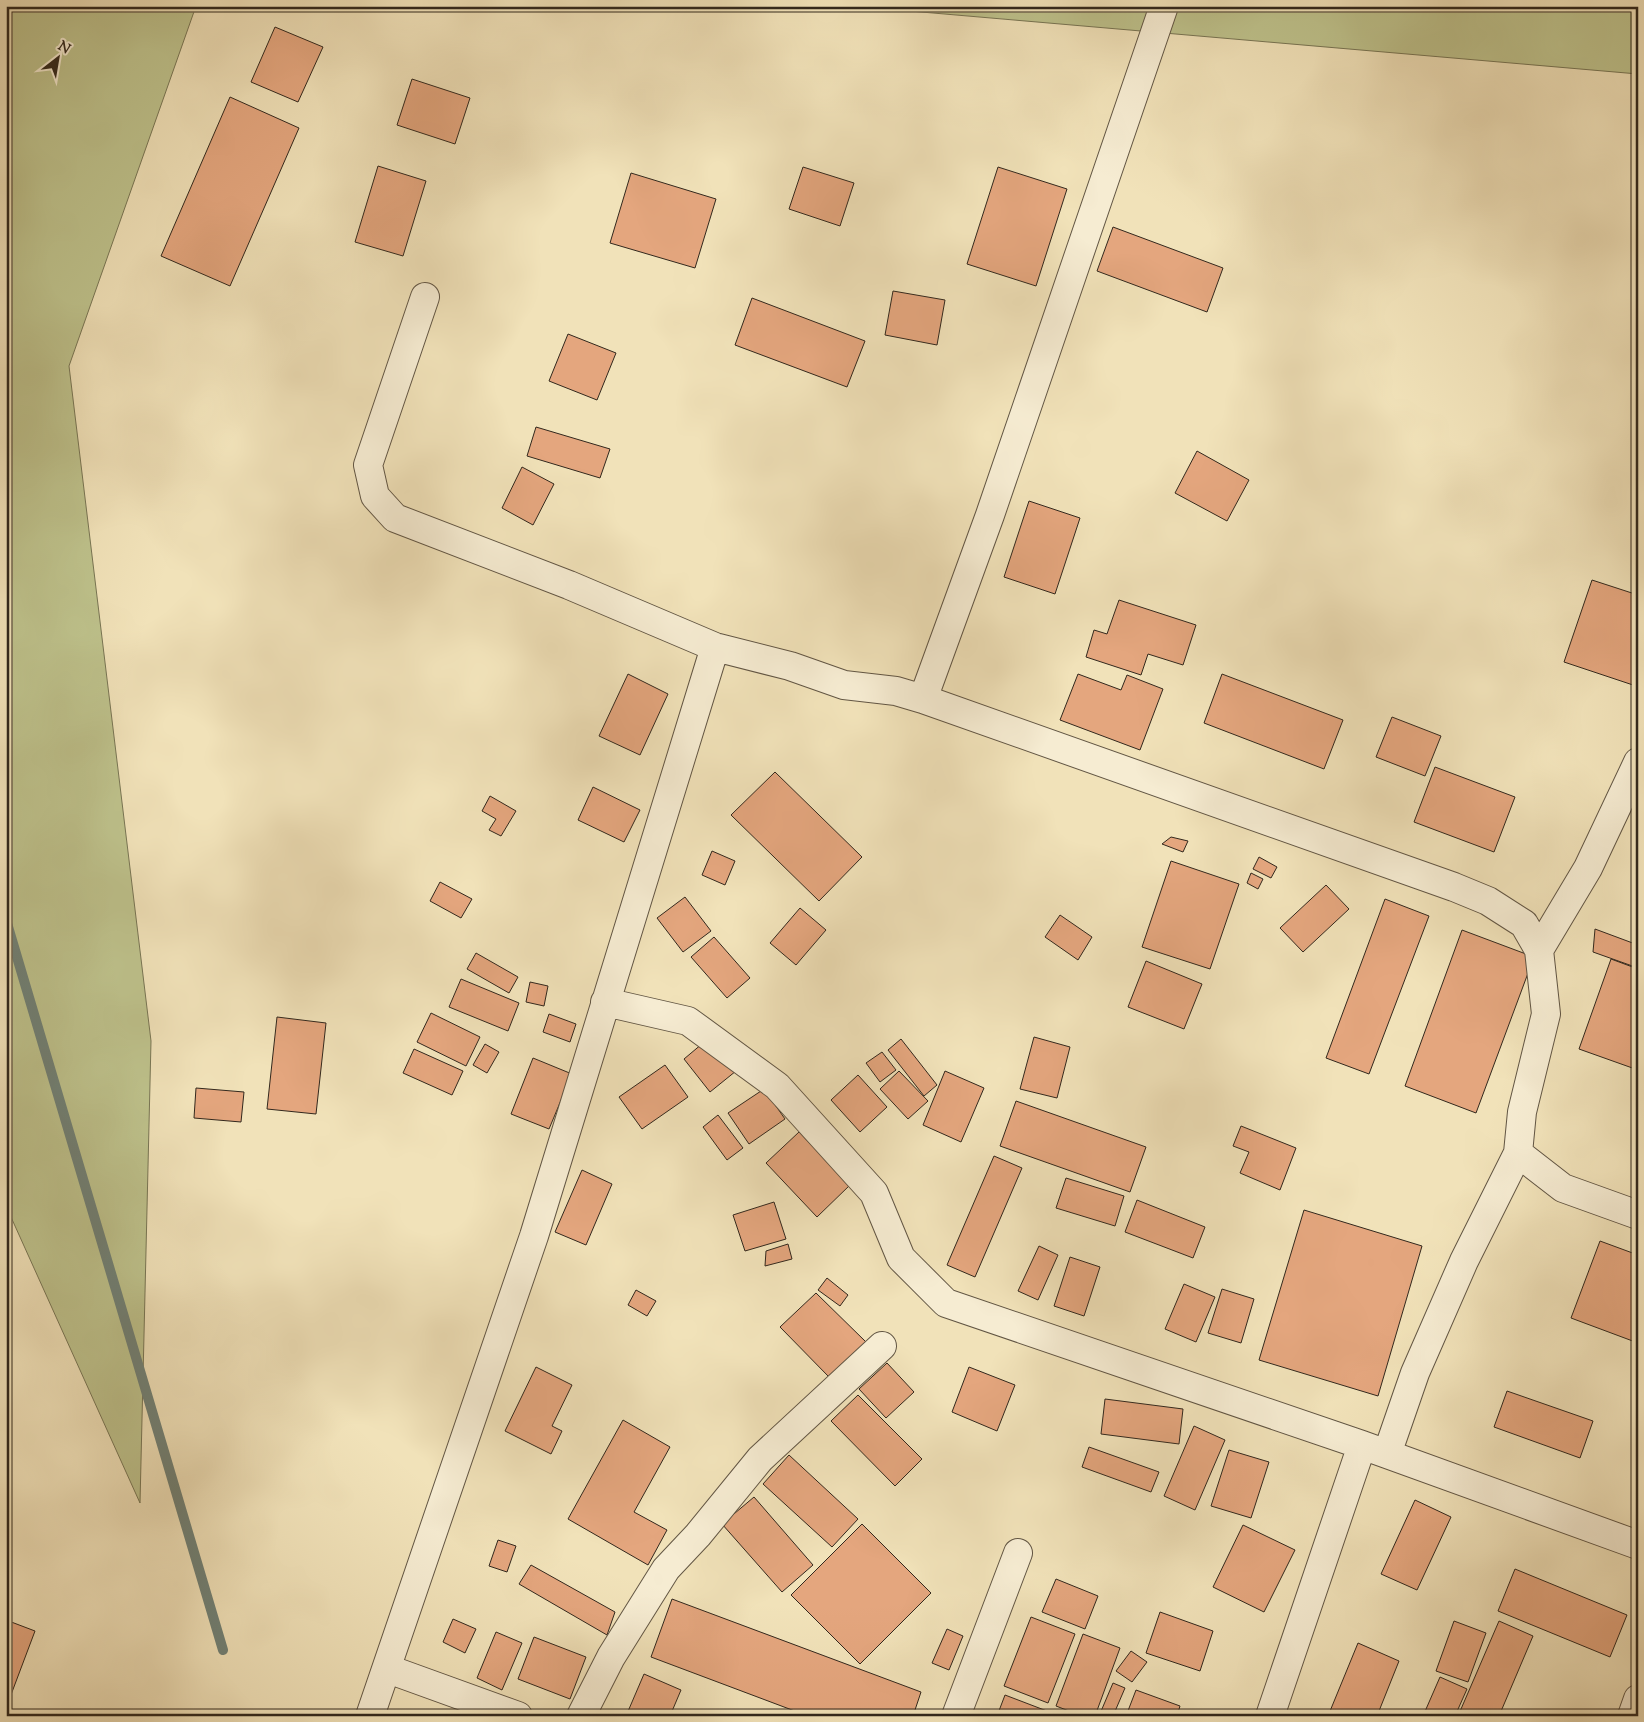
<svg xmlns="http://www.w3.org/2000/svg" width="1644" height="1722" font-family="'Sorts Mill Goudy',serif">
<rect width="100%" height="100%" fill="#f1e2b9"/>
<filter id="stains"><feTurbulence type="fractalNoise" baseFrequency=".004" numOctaves="4"/><feColorMatrix values="0 0 0 0 .2 0 0 0 0 .09 0 0 0 0 .02 0 0 0 .5 -.17"/></filter>
<radialGradient id="worn" r=".72"><stop offset=".6" stop-color="#630" stop-opacity="0"/><stop offset="1" stop-color="#630" stop-opacity=".3"/></radialGradient>
<path fill="#bec28c" stroke="#787554" d="M6 6H196L69 366 151 1041 140 1503 6 1206Z
M852 6H1638V74Z"/>
<g fill="none" stroke-linecap="round" stroke-linejoin="round">
<path stroke="#718176" stroke-width="10" d="M6 920 223 1650"/>
</g>
<path fill="#e4a67e" stroke="#32281d" d="M275 27 323 47 298 102 251 82Z
M412 79 470 98 455 144 397 125Z
M230 97 299 128 230 286 161 256Z
M378 166 426 181 403 256 355 242Z
M803 167 854 183 840 226 789 209Z
M998 167 1067 189 1036 286 967 264Z
M631 173 716 199 695 268 610 243Z
M1113 227 1223 268 1207 312 1097 271Z
M893 291 945 300 937 345 885 335Z
M752 298 865 341 847 387 735 345Z
M568 334 616 353 597 400 549 381Z
M536 427 610 449 600 478 527 456Z
M1197 451 1249 480 1227 521 1175 493Z
M522 467 554 484 533 525 502 508Z
M1029 501 1080 518 1055 594 1004 577Z
M1592 580 1638 595V672L1633 685 1564 662Z
M1119 600 1196 625 1183 665 1148 654 1141 675 1086 657 1094 630 1107 634Z
M628 674 668 694 640 755 599 736Z
M1078 674 1121 690 1127 675 1163 689 1140 750 1060 720Z
M1222 674 1343 720 1324 769 1204 723Z
M1392 717 1441 736 1425 776 1376 757Z
M1435 767 1515 797 1494 852 1414 822Z
M775 772 862 857 819 901 731 815Z
M593 787 640 810 624 842 578 820Z
M490 796 516 811 501 836 489 830 496 819 482 811Z
M1171 837 1188 841 1183 852 1162 844Z
M712 851 735 861 725 885 702 875Z
M1259 857 1277 867 1271 878 1253 869Z
M1171 861 1239 884 1210 969 1142 947Z
M1251 873 1263 879 1258 889 1247 883Z
M440 882 472 899 461 918 430 901Z
M1326 885 1349 909 1303 952 1280 928Z
M685 897 711 931 683 952 657 918Z
M1385 899 1429 916 1369 1074 1326 1058Z
M800 908 826 930 796 965 770 943Z
M1060 915 1092 937 1078 960 1045 937Z
M1595 929 1638 945V968L1593 952Z
M1462 930 1534 957 1476 1113 1405 1086Z
M714 937 750 978 727 998 691 957Z
M476 953 518 977 509 993 467 969Z
M1611 959 1638 969V1070L1579 1049Z
M1146 961 1202 984 1184 1029 1128 1007Z
M461 979 519 1003 508 1031 449 1007Z
M530 982 548 986 544 1006 526 1002Z
M431 1013 480 1037 466 1066 417 1042Z
M549 1014 576 1024 570 1042 543 1032Z
M277 1017 326 1023 316 1114 267 1109Z
M1034 1037 1070 1047 1057 1098 1020 1089Z
M709 1038 736 1071 710 1092 684 1059Z
M901 1039 937 1085 924 1096 888 1050Z
M485 1044 499 1052 487 1073 473 1065Z
M414 1049 463 1071 452 1095 403 1073Z
M882 1052 896 1070 880 1082 866 1063Z
M533 1058 572 1074 549 1129 511 1114Z
M665 1065 688 1097 642 1129 619 1097Z
M899 1071 928 1101 908 1119 880 1089Z
M945 1071 984 1088 961 1142 923 1125Z
M858 1075 887 1107 860 1132 831 1100Z
M196 1088 244 1092 241 1122 194 1118Z
M764 1089 785 1119 749 1144 728 1113Z
M1016 1101 1146 1147 1130 1192 1000 1146Z
M718 1115 743 1148 727 1160 703 1127Z
M1241 1126 1296 1148 1280 1190 1240 1173 1249 1152 1233 1146Z
M799 1132 850 1185 817 1217 766 1163Z
M994 1156 1022 1168 975 1277 947 1265Z
M582 1170 612 1184 586 1245 555 1232Z
M1066 1178 1124 1196 1115 1226 1056 1208Z
M1137 1200 1205 1227 1193 1258 1125 1232Z
M774 1202 786 1239 745 1251 733 1215Z
M1304 1210 1422 1246 1378 1396 1259 1360Z
M1600 1241 1638 1255V1343L1571 1318Z
M788 1244 792 1259 765 1266 766 1251Z
M1039 1246 1058 1255 1038 1300 1018 1291Z
M1070 1257 1100 1267 1084 1316 1054 1306Z
M827 1278 848 1295 840 1306 818 1290Z
M1184 1284 1215 1297 1196 1342 1165 1329Z
M1222 1289 1254 1299 1241 1343 1208 1333Z
M636 1290 656 1301 647 1316 628 1305Z
M816 1293 866 1342 829 1377 780 1327Z
M887 1363 914 1392 886 1418 859 1389Z
M536 1367 572 1385 552 1426 562 1431 551 1454 505 1431Z
M969 1367 1015 1385 997 1431 952 1412Z
M1507 1391 1593 1421 1580 1458 1494 1427Z
M858 1395 922 1459 895 1486 831 1421Z
M1105 1399 1183 1409 1179 1444 1101 1434Z
M623 1420 670 1447 634 1512 667 1530 648 1565 568 1519Z
M1194 1426 1225 1440 1195 1510 1164 1496Z
M1089 1447 1159 1472 1151 1492 1082 1467Z
M1229 1450 1269 1462 1251 1518 1211 1506Z
M789 1455 858 1519 832 1547 763 1484Z
M754 1497 813 1565 782 1592 722 1524Z
M1415 1500 1451 1517 1417 1590 1381 1574Z
M862 1524 931 1593 860 1664 791 1595Z
M1243 1525 1295 1550 1264 1612 1213 1587Z
M498 1540 516 1546 507 1572 489 1566Z
M531 1565 615 1612 607 1635 519 1584Z
M1515 1569 1627 1615 1610 1657 1498 1611Z
M1056 1579 1098 1596 1085 1629 1042 1612Z
M672 1599 921 1692 913 1716H808L651 1657Z
M1160 1612 1213 1631 1200 1671 1146 1653Z
M1031 1617 1075 1634 1048 1703 1004 1686Z
M453 1619 476 1629 465 1653 443 1642Z
M6 1620 35 1631 6 1708Z
M1454 1621 1486 1633 1468 1682 1436 1671Z
M1499 1621 1533 1636 1499 1716H1458Z
M947 1629 963 1636 949 1670 932 1663Z
M496 1632 522 1643 502 1690 477 1678Z
M1083 1634 1120 1648 1095 1716H1082L1056 1706Z
M534 1637 586 1657 570 1699 518 1679Z
M1358 1643 1399 1661 1377 1716H1328Z
M1131 1651 1147 1662 1132 1682 1116 1671Z
M644 1674 681 1690 670 1716H626Z
M1440 1677 1467 1689 1455 1716H1423Z
M1113 1683 1125 1688 1113 1716H1099Z
M1136 1690 1180 1706 1177 1716H1126Z
M1005 1695 1060 1716H997Z
M64 1711 76 1716H62Z"/>
<g fill="none" stroke-linecap="round" stroke-linejoin="round">
<defs>
<path id="street" d="M425 297 368 465 375 496 395 518 569 585 715 647 790 666 844 685 896 691 923 699 990 515 1164 6
M923 699 1454 887 1488 901 1524 924 1539 950 1546 1014 1522 1112 1518 1153 1563 1188 1638 1215
M1539 950 1588 868 1638 762
M605 1002 688 1021 777 1086 874 1193 901 1258 946 1303 1362 1445 1638 1545
M1387 1454 1415 1373 1464 1261 1518 1153
M388 1669 518 1716
M370 1716 534 1236 715 647
M581 1716 611 1657 666 1569 698 1535 760 1459 882 1346
M956 1716 1018 1553
M1270 1716 1362 1445
M1632 1716 1638 1699"/>
</defs>
<use href="#street" stroke="#625644" stroke-width="30"/>
<use href="#street" stroke="#f6ecd2" stroke-width="28"/>
</g>
<rect width="1644" height="1722" fill="none" stroke="#f1e2b9" stroke-width="25"/>
<rect x="8" y="8" width="1629" height="1707" fill="none" stroke="#32281d" stroke-width="2.5"/>
<rect x="12" y="12" width="1619" height="1697" fill="none" stroke="#32281d"/>
<g transform="translate(58 58) rotate(31)" stroke="#f6ecd2" stroke-width="4" paint-order="stroke">
<path d="M0-4L9 19L0 12L-9 19Z" fill="#32281d"/>
<text y="-8" font-size="14" font-weight="bold" text-anchor="middle" fill="#32281d">N</text>
</g>
<rect width="100%" height="100%" filter="url(#stains)"/>
<rect width="100%" height="100%" fill="url(#worn)"/>
</svg>
